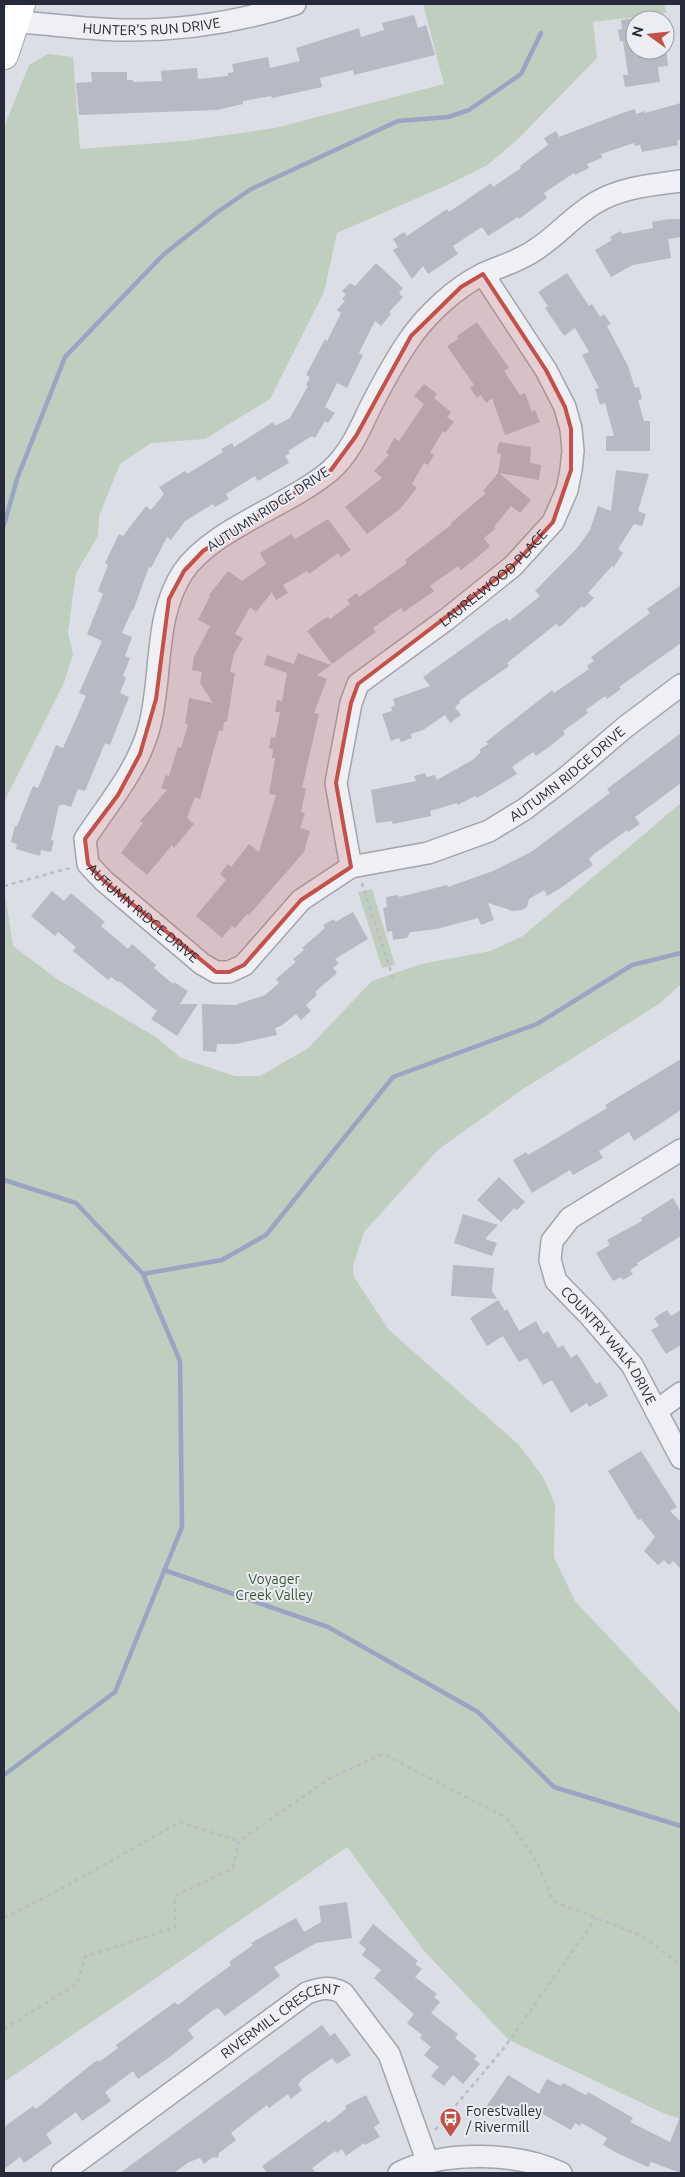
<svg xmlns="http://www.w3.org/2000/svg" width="685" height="2177" font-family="Ubuntu,sans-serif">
<rect width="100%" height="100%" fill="#dcdee5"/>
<path fill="#bfcebe" d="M423 4H664L667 13 593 22 597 58 517 140 486 166 445 186 337 233 324 292 270 399 205 439 151 443 120 464 99 516 98 536 76 573 68 632 73 654 64 683 4 802V127L29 65 48 54 73 57 80 149 184 141 275 128 444 84Z
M681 803V984L659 1004 523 1089 439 1149 364 1232 353 1266 354 1277 389 1330 519 1445 543 1477 555 1504 554 1557 575 1601 681 1714V2119L663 2113 509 2040 425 1952 347 1847 4 2082V888L13 946 57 979 156 1037 181 1058 235 1076H260L307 1049 372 981 421 964 491 951 523 936Z
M372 889 395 965 382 968 358 892Z"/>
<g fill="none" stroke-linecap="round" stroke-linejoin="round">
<path stroke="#9aa5c3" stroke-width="4.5" d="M4 525 17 479 65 357 163 255 216 213 251 189 398 121 448 117 469 110 521 74 541 33
M4 1180 76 1203 143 1274 180 1361 182 1527 115 1692 4 1775
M143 1274 222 1260 266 1235 393 1077 537 1024 632 965 681 953
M164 1570 328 1627 478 1712 554 1787 681 1826"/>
</g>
<path fill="#b7b9c4" d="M414 15 418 28 426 25 435 55 354 75 353 70 320 78 322 87 272 98 271 96 243 101V104L217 110 79 115 76 83 92 82 91 72H127V80H133V82L162 81 161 71 197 68 198 79 228 76V73L234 72 232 64 268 57 270 68 300 61 296 48 359 28 361 37 384 30 382 23Z
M635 18V55L666 50 668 66 658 67 660 82 625 87 623 75H628L623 41H620L618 30 622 29 621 20Z
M681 103V139L677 141 678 145 642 152 640 145 635 146 634 143 601 154 602 158 587 164 589 168 575 175 574 173 544 193 547 198 519 219 518 217 488 236 482 227 453 246 458 254 428 274 423 266 412 279 393 250 398 247 393 239 404 232 407 236 447 209 449 212 491 183 493 187 521 168 520 166 548 145 544 138 556 131 559 137 622 113 635 109 636 114 645 111V113Z
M669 219H681V237L668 239 671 258 633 265 611 277 595 250 612 240 610 237 621 231 622 234 653 228 652 222Z
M376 263 403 288 399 293 403 297 389 312 391 314 381 326 375 321 359 353 363 355 347 388 337 383 325 407 335 413 328 423 325 421 315 438 312 436 288 451 290 453 285 456 289 463 258 481 255 476 226 494 229 499 215 507 213 504 185 521 171 540 167 537 151 568 149 567 133 611 132 610 122 633 132 637 125 656 130 658 123 676 126 678 120 693 129 697 110 745 105 743 85 791 78 789 71 807 62 804 61 806 59 805 51 840 54 841 51 852 41 850 40 856 16 849 17 844 11 842 15 826H17L33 786 38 788 56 745 63 748 86 696 79 693 102 641 87 634 103 594 98 591 108 565 105 563 119 534 123 536 146 506 151 510 164 494 159 487 185 471 187 474 223 452 221 449 232 443 234 447 273 422 275 426 290 418 308 386 306 385 310 377 306 375 325 339 327 341 341 313 337 310 345 301 342 299 346 294 342 291 350 283 355 286Z
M567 273 589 306 592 304 600 317 604 314 611 324 607 326 628 366 635 388 639 387 642 399 638 400 644 421H650V451H606V436H614L605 403 600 405 595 389 599 388 582 355 589 352 575 328 564 336 545 308 548 306 538 292Z
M477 322 509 368 504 371 520 395 525 393 532 412 535 410 540 422 505 435 492 398 486 403 481 395 477 398 470 388 474 385 447 346 458 339 457 336Z
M424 384 437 394 434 398 451 412 447 417 454 422 445 433 443 431 430 453 434 455 428 465 424 463 412 484 417 488 400 509 367 534 345 507 382 478 374 471 389 455 386 453 394 438 399 441 424 404 414 396Z
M499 442 531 447 530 463 541 465 539 480 499 473 531 500 520 513 511 506 494 527 496 528 484 538 490 546 474 560 461 570 458 566 430 586 434 591 404 612 401 608 373 628 376 632 332 664 307 631 322 620 328 617 330 619 350 604 347 600 357 593 359 597 407 563 405 560 452 524 451 523 486 493 483 491 498 473 501 454 497 453Z
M616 470 649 474 638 511 646 514 642 526 634 524 618 549 623 553 614 567 612 566 588 593 594 598 584 608 582 606 560 627 556 624 507 663 509 666 459 701 460 703 455 707 461 715 450 723 445 715 423 730 411 734 412 738 401 742 399 738 391 741 382 714 392 711 391 707 395 706 393 699 430 686 423 677 494 626 507 618 509 621 540 596 535 591 577 548 590 530 598 506 611 511Z
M328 519 351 550 341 557 338 553 309 574 307 571 283 585 288 593 276 600 272 592 256 612 250 607 235 634 243 638 234 654 230 672 235 673 227 722H224L223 731H219L200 799 195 797 187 818 194 824 174 848 172 845 147 875 121 853 143 823 140 821 167 790 161 788 166 775 169 776 178 747 181 748 188 724H185L189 698 213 703 200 683 202 672 192 670 194 657 210 626 198 620 210 596 209 595 228 571 242 581 266 564 260 553 291 534 295 539Z
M681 585V643L619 687 621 689 607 699 605 696 586 710 588 713 563 731 565 734 549 747 536 756 533 752 512 767 517 774 477 798 475 796 458 805 457 803 430 811 431 816 393 824 392 821 376 823 371 790 416 781 414 776 425 773 427 777 435 775 437 780 474 759 481 752 479 750 488 744 486 742 552 690 554 693 589 669 587 666 594 661 591 657 650 613 647 609Z
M298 653 331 665 317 675 327 679 314 713 319 714 302 788H306L301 812 305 813 300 828 310 831 304 852 249 915 247 914 235 928 232 926 222 938 196 916 226 880 220 874 228 864 231 867 249 844 259 852 276 795 269 794 275 758H272L273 749 269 748 271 737 275 738 280 712H275L277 700 282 701 287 673 264 665 267 655 294 664Z
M681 733V783L635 817 640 824 628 832 627 830 594 854 589 859 593 865 562 887 547 896 544 890 529 899 527 907 522 910 513 911 488 903 494 920 481 925 478 918 437 929 410 932 407 938 393 940 392 931 387 932 383 908 387 907 386 897 398 895 399 897 447 885 448 887 493 871 531 852 602 799 610 793 607 789Z
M52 891 64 901 71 893 105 922 101 926 128 949 132 944 156 965 154 968 173 984 174 982 188 991 180 1004H198L177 1036 151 1019 157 1011 119 981 118 982 111 977 108 980 73 951 76 947 58 932 55 936 31 916Z
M353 912 368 939 335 959 339 963 333 968 337 973 315 992 317 995 306 1005 311 1011 301 1020 296 1014 281 1026 275 1028 277 1035 236 1044H217L216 1052 203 1051 202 1004 235 1005 265 995 279 983 276 979 296 962 293 959 304 950 302 948 325 928 323 925 334 919 335 922Z
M681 1059V1110L634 1141 629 1132 599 1151 603 1158 573 1175 570 1170 532 1193 513 1160 526 1152 528 1155 562 1135 607 1108 605 1105Z
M499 1177 525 1202 517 1210 514 1208 501 1222 477 1200Z
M673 1198 681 1212V1236L637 1263 638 1265 630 1270 633 1274 623 1280 621 1277 613 1281 596 1253 610 1245 607 1240 642 1221 641 1218Z
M463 1214 498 1225 485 1239 497 1243 492 1256 454 1243Z
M453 1265 494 1268 492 1291 497 1299 451 1296Z
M498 1300 505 1311 507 1309 519 1331 536 1321 543 1334 548 1331 558 1348 563 1345 571 1358 577 1354 596 1384 600 1382 608 1396 589 1407 587 1403 571 1413 552 1380 543 1385 527 1358 519 1362 503 1336 487 1346 470 1318Z
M667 1310 671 1316 681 1310V1345L666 1354 651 1330 659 1326 654 1318Z
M641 1451 677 1507 670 1511 681 1522V1569L673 1561 669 1565 664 1560 658 1565 644 1551 655 1537 641 1519 638 1520 608 1471Z
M347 1902 352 1938 316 1943 274 1967 280 1976 225 2016 218 2008 213 2010 188 2030 194 2038 167 2059 138 2079 133 2071 105 2092 111 2101 82 2121 76 2112 72 2115 46 2134 52 2143 24 2163 20 2157 4 2169V2127L33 2106 36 2109 92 2064 98 2060 99 2062 118 2048 116 2045 175 2002 178 2005 197 1990 231 1965 229 1962 253 1945 251 1943 296 1918 304 1932 321 1922 319 1906Z
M373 1924 418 1961 415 1964 422 1969 415 1977 437 1994 434 1997 440 2002 431 2013 458 2034 455 2038 477 2056 474 2059 480 2064 463 2084 453 2075 444 2086 431 2076 439 2067 424 2055 431 2047 420 2038 422 2035 407 2023 414 2014 374 1978 381 1970 362 1955 366 1949 359 1943Z
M322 2025 330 2036 335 2033 351 2055 337 2064 332 2058 302 2079 298 2085 302 2090 291 2099 288 2094 269 2108 267 2105 255 2114 231 2133 236 2140 219 2153 218 2158 213 2157 204 2164 200 2158 189 2162 174 2173H120Z
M508 2075 539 2094 547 2079 561 2086 563 2083 586 2095 588 2092 633 2118 630 2122 670 2142 681 2114V2173L651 2162 648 2167 617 2153 603 2145 607 2138 582 2123 580 2126 575 2123 571 2130 541 2113 537 2120 506 2105 500 2115 486 2107Z
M366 2095 380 2123 374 2127 380 2137 365 2145 364 2143 346 2156 342 2149 337 2153 335 2151 312 2168 316 2173H267L262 2166 326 2120 328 2123 346 2109 345 2106Z"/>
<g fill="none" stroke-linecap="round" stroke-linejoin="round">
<defs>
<g id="minor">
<path id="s1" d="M4 21C43 23 82 29 122 30 181 31 239 22 295 4"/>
<path id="s2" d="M681 181C651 185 622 187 595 203 573 216 556 237 535 250 520 261 500 266 483 274 455 288 427 314 409 340 394 362 381 386 369 410 359 431 349 454 331 470 291 505 213 528 183 572 153 618 163 677 149 728 137 771 109 802 85 839L88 864 104 881 202 964 216 972H229L244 965 301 900 351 867 428 853 489 831 525 809 568 776 624 728 681 685"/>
<path id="s3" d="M351 867 336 783 351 703 358 684 447 619 513 566 553 522 567 490 571 470 573 451 571 429 565 407 546 370 483 274"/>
<path id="s4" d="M681 1150 570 1218 552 1241 550 1260 556 1281 590 1316 632 1365 681 1458"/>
<path d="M656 1411 681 1393"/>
<path id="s5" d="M62 2173 307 1993C321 1988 330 1986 343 1993L389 2054 428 2163"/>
<path d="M399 2173C443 2150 517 2152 561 2173"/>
</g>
<path id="major" d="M4 55 21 4"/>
</defs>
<use href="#minor" stroke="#a2a4ae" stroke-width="24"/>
<use href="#major" stroke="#9da0b0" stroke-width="30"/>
<path stroke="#bbbcc4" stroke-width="2.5" stroke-dasharray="4 4" stroke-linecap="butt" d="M362 883 393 978
M4 886 70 868
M4 1918 48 1896 180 1822 239 1841
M4 2029 77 1984 85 1957 175 1927V1896L233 1868 239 1841 330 1778 383 1754 507 1818 537 1862 553 1901 642 1936 681 1965
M435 2130 504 2048 596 1918"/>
<use href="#minor" stroke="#efeff4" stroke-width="21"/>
<use href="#major" stroke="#fff" stroke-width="28"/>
</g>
<path fill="#c2514a" fill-opacity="0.2" stroke="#c2514a" stroke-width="4" stroke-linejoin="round" d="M483 274 546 370 565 407 571 429V470L553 522 513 566 358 684 351 703 336 783 351 867 301 900 244 965 229 972H216L104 881 88 864 85 839 118 795 140 754 156 699 169 599 184 571 203 551 331 470 356 436 411 336 461 287Z"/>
<defs>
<symbol id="bus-pin" viewBox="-11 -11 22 30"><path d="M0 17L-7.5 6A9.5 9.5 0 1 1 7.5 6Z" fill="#c2514a" stroke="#ebedf3"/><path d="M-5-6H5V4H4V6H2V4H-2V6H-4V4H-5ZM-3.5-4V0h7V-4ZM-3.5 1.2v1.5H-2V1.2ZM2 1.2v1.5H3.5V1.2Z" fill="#fff"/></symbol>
</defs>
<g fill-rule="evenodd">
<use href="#bus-pin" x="438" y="2106" width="25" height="34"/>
</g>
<g text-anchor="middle" stroke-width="4" stroke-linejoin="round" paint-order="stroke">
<g font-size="14" fill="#272a3a" stroke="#ebedf3">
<text dy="5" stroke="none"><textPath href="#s1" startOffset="148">HUNTER'S RUN DRIVE</textPath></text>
<text transform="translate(268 509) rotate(-33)" y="5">AUTUMN RIDGE DRIVE</text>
<text dy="5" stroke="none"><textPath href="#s3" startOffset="359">LAURELWOOD PLACE</textPath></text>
<text dy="5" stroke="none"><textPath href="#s2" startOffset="1555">AUTUMN RIDGE DRIVE</textPath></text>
<text dy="5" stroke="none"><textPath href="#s2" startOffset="1045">AUTUMN RIDGE DRIVE</textPath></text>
<text dy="5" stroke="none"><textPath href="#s4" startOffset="284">COUNTRY WALK DRIVE</textPath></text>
<text dy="5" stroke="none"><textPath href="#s5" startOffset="268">RIVERMILL CRESCENT</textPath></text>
</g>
<g font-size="14" fill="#365537" stroke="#ebedf3">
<text x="274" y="1584">Voyager<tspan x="274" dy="16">Creek Valley</tspan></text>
</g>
<g font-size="14" fill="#272a3a" stroke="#ebedf3" text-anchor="start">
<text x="466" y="2116">Forestvalley<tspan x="466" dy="16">/ Rivermill</tspan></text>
</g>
</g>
<rect width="685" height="2177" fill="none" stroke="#272a3a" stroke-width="10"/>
<g transform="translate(650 35) rotate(285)"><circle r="24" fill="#ebedf3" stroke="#9d9fa9"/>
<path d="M0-4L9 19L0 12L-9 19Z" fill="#c2514a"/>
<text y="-8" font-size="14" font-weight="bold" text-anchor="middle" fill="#272a3a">N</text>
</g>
</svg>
